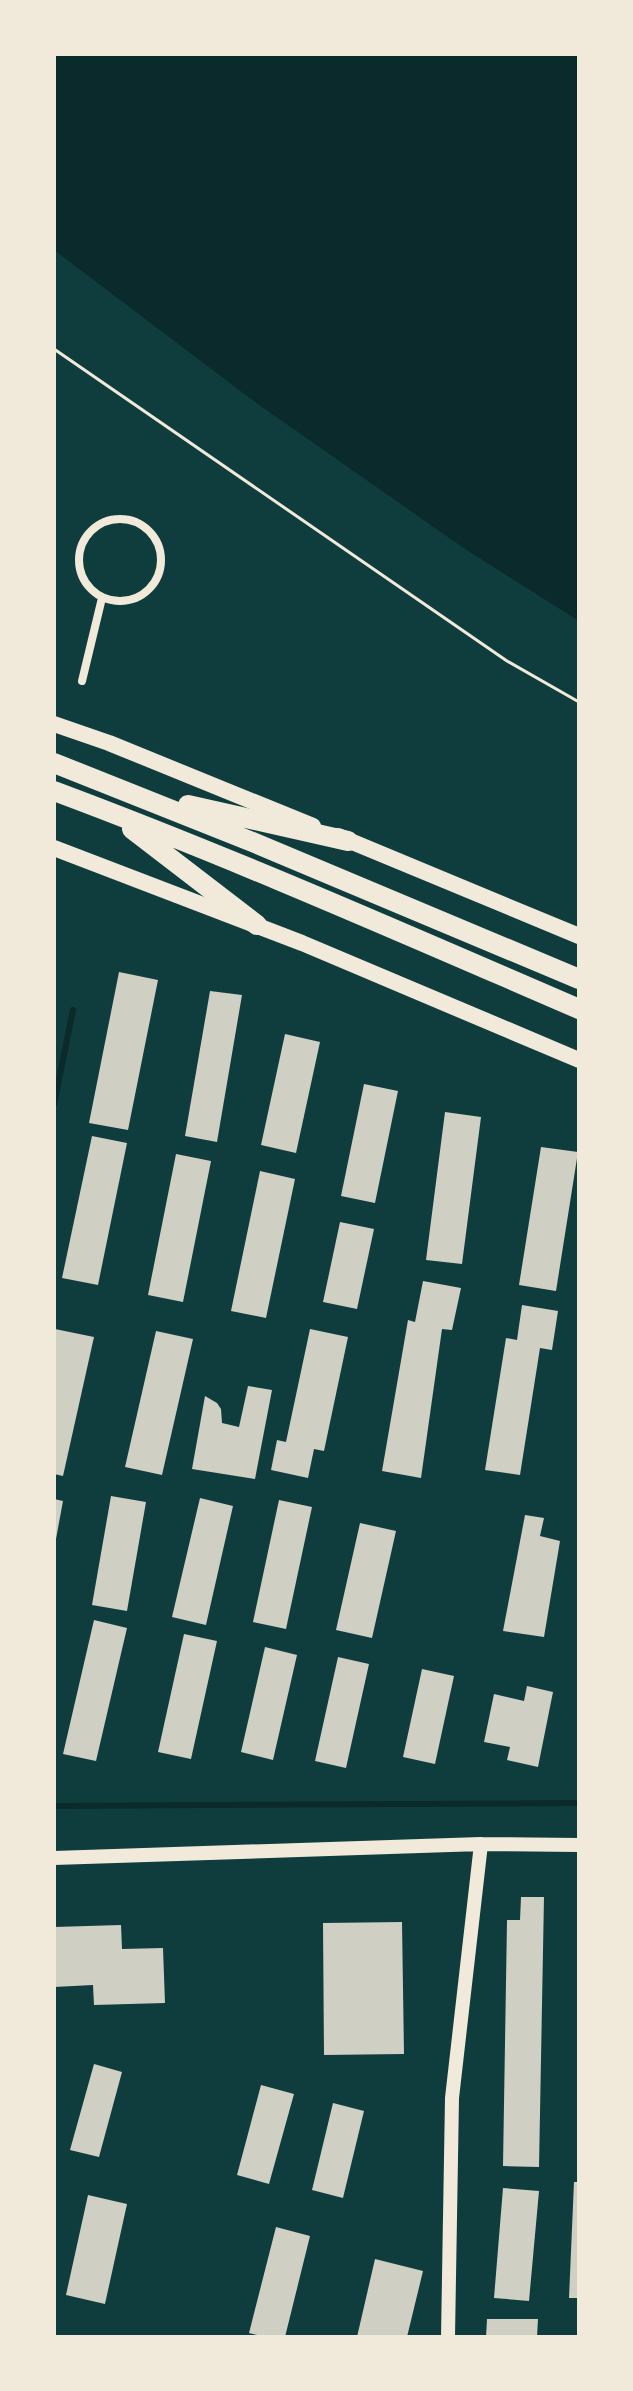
<svg xmlns="http://www.w3.org/2000/svg" width="633" height="2391" font-family="'DejaVu Sans',sans-serif">
<rect width="100%" height="100%" fill="#0f3d3e"/>
<path fill="#0a2a2b" d="M54 54H579V621L465 549 255 402 54 250Z"/>
<g fill="none" stroke-linecap="round" stroke-linejoin="round">
<path stroke="#0a2a2b" stroke-width="6" d="M54 1105 73 1010
M54 1806 579 1803"/>
</g>
<path fill="#cfcfc3" d="M119 972 158 980 128 1130 89 1123Z
M210 991 242 995 217 1142 185 1136Z
M285 1034 320 1042 296 1153 261 1145Z
M364 1084 398 1091 375 1203 341 1196Z
M445 1112 481 1117 462 1264 426 1260Z
M92 1136 127 1143 98 1285 62 1278Z
M541 1147 578 1152 556 1291 519 1285Z
M176 1154 211 1161 183 1302 148 1295Z
M260 1171 295 1179 266 1318 231 1311Z
M340 1222 374 1229 357 1309 323 1302Z
M423 1281 461 1288 452 1330 442 1329 421 1478 382 1471 408 1320 415 1322Z
M522 1305 558 1311 552 1350 540 1348 520 1475 485 1470 506 1338 517 1340Z
M55 1329 94 1337 63 1476 54 1474Z
M310 1329 348 1337 324 1451 314 1449 308 1478 271 1470 277 1440 286 1442Z
M156 1331 193 1339 162 1475 125 1467Z
M248 1386 272 1390 255 1479 192 1469 205 1396 217 1403 221 1409 222 1423 239 1427Z
M111 1496 146 1502 127 1611 92 1605Z
M200 1498 233 1506 206 1625 172 1617Z
M54 1499 63 1501 56 1539H54Z
M279 1500 312 1507 286 1629 253 1622Z
M525 1515 544 1518 540 1536 560 1541 544 1637 503 1631Z
M360 1523 396 1531 372 1638 336 1630Z
M94 1620 127 1628 96 1761 63 1754Z
M184 1634 217 1641 191 1759 158 1752Z
M265 1647 297 1655 273 1760 241 1752Z
M338 1657 369 1664 346 1768 315 1761Z
M422 1669 454 1676 435 1764 403 1757Z
M527 1686 553 1692 538 1767 507 1760 510 1747 484 1742 494 1694 524 1701Z
M521 1897H544L539 2167 503 2166 507 1920H520Z
M402 1922 404 2054 324 2055 323 1923Z
M121 1925 122 1949 163 1948 165 2003 94 2005 93 1985 54 1987V1927Z
M94 2064 122 2072 99 2157 70 2150Z
M261 2085 294 2094 269 2184 237 2175Z
M333 2103 364 2111 343 2198 312 2190Z
M574 2182H579V2298H569Z
M503 2188 539 2191 529 2301 494 2298Z
M88 2195 127 2204 105 2304 66 2295Z
M276 2227 310 2236 285 2337H266L249 2333Z
M375 2259 423 2271 407 2337H357Z
M487 2319H538L537 2337H486Z"/>
<g fill="none" stroke-linecap="round" stroke-linejoin="round">
<path stroke="#f1e9da" stroke-width="3" d="M54 349 507 661 579 702"/>
<path stroke="#f1e9da" stroke-width="8" d="M79 560a41 41 0 1 1 82 0a41 41 0 1 1-82 0Z
M82 681 102 598"/>
<path stroke="#f1e9da" stroke-width="14" d="M54 1858 481 1844 579 1845
M448 2337 452 2098 481 1844"/>
<path stroke="#f1e9da" stroke-width="16" d="M54 724 109 743 313 826
M338 836 579 936
M54 848 302 943 579 1060"/>
<path stroke="#f1e9da" stroke-width="20" d="M54 763 255 843 579 979
M54 791C231 857 405 934 579 1009
M188 805 348 841
M132 829 257 925"/>
</g>
<rect width="633" height="2391" fill="none" stroke="#f1e9da" stroke-width="112"/>
</svg>
